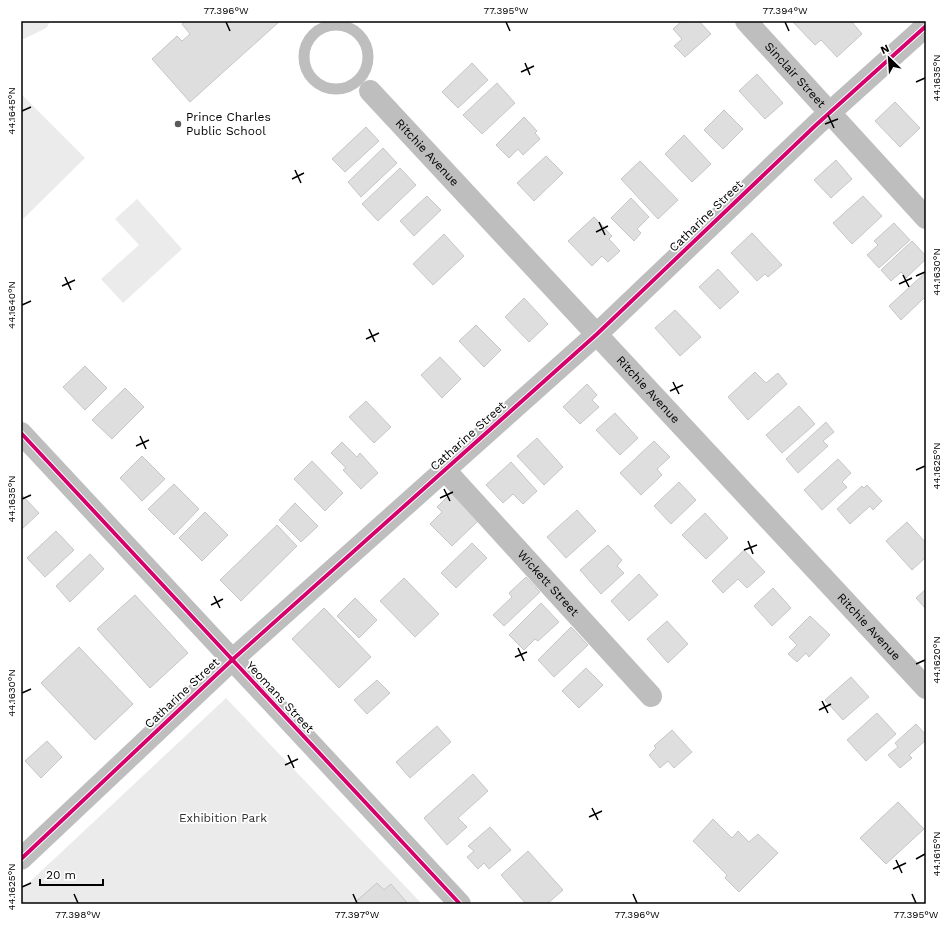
<svg xmlns="http://www.w3.org/2000/svg" width="947" height="925" font-family="'Work Sans',sans-serif">
<rect width="100%" height="100%" fill="#fff"/>
<path fill="#ebebeb" d="M21 21H51L46 28 24 39H21Z
M21 94 85 158 21 221Z
M137 199 182 249 123 303 101 279 139 245 115 219Z
M226 698 422 904H21V890Z"/>
<path fill="#dedede" stroke="#c6c6c6" d="M185 21H280L190 102 152 59 177 36 182 41 190 34 182 24Z
M682 21H699L711 34 685 57 674 46 682 39 673 29Z
M792 21H851L862 34 837 57 821 40 815 45Z
M472 63 488 80 458 108 442 92Z
M757 74 783 103 765 119 739 91Z
M497 83 515 103 482 134 463 115Z
M895 102 920 128 900 147 875 121Z
M724 110 743 129 723 149 704 130Z
M524 117 537 131 535 133 540 139 523 155 518 149 509 158 496 145Z
M366 127 379 141 345 172 332 159Z
M684 135 711 164 692 182 665 154Z
M383 148 397 163 361 197 348 182Z
M546 156 563 173 534 201 517 183Z
M836 160 852 179 831 198 814 180Z
M640 161 678 200 658 219 621 179Z
M400 168 416 185 378 221 362 204Z
M427 196 441 210 414 236 400 221Z
M863 196 882 216 852 244 833 223Z
M631 198 649 217 637 229 641 233 634 241 611 218Z
M594 217 612 236 609 239 620 251 608 262 602 256 592 266 568 241Z
M894 223 910 240 879 268 867 255 878 245 874 241Z
M752 233 782 265 768 277 765 274 757 281 731 253Z
M444 234 464 256 433 285 413 264Z
M912 241 926 256V259L906 278 901 272 891 281 881 270Z
M718 269 739 292 720 309 699 287Z
M926 272V301L924 298 901 320 889 306Z
M524 298 548 324 529 342 505 317Z
M675 310 701 337 680 356 655 328Z
M476 325 501 350 484 367 459 341Z
M440 357 461 379 442 398 421 375Z
M85 366 107 388 85 410 63 387Z
M755 372 766 383 778 373 787 384 748 420 728 397Z
M587 384 597 395 592 400 599 407 580 424 563 407Z
M125 388 144 407 112 439 92 420Z
M366 401 391 427 374 443 349 417Z
M799 406 815 424 782 453 766 435Z
M615 413 638 438 620 455 596 430Z
M826 422 834 432 823 441 828 446 798 473 786 459Z
M537 438 563 467 544 485 517 456Z
M654 441 670 457 657 469 662 475 641 495 620 473Z
M342 442 357 457 360 453 378 473 361 489 343 470 346 468 331 453Z
M142 456 165 479 142 501 120 478Z
M838 459 851 473 842 482 847 487 822 510 804 490Z
M312 461 343 493 325 511 294 479Z
M511 462 537 491 523 504 513 494 503 503 486 485Z
M679 482 696 500 671 524 654 506Z
M174 484 199 509 174 535 148 509Z
M867 485 882 501 873 510 870 506 850 524 837 509 862 486 864 488Z
M451 493 478 521 452 546 430 524 442 512 437 507Z
M21 494 39 513 21 530Z
M295 503 318 526 301 542 279 520Z
M577 510 596 531 566 558 547 537Z
M205 512 228 535 202 561 179 538Z
M705 513 728 538 706 559 682 535Z
M907 522 926 543V557L912 570 886 541Z
M277 525 297 546 241 601 220 580Z
M56 531 74 550 45 577 27 558Z
M472 543 487 558 456 588 441 573Z
M608 545 622 560 617 566 624 573 601 594 580 570Z
M744 550 765 572 747 588 738 579 723 593 712 581Z
M90 554 104 569 70 602 56 586Z
M639 574 658 595 629 621 611 601Z
M526 577 540 592 504 626 493 615 512 597 509 593Z
M404 578 439 614 415 637 380 601Z
M773 588 791 608 772 626 754 606Z
M926 589V609L916 598Z
M135 595 188 653 150 688 97 629Z
M355 598 377 620 359 638 337 616Z
M541 603 559 622 538 641 535 639 524 650 509 635Z
M324 608 371 657 339 688 292 639Z
M810 616 830 635 809 657 806 653 797 662 788 654 797 645 789 637Z
M667 621 688 644 668 663 647 639Z
M571 627 588 645 554 677 538 660Z
M79 647 133 704 95 740 41 683Z
M586 668 603 685 579 708 562 691Z
M851 677 869 697 843 720 825 700Z
M377 680 390 693 367 714 354 700Z
M877 713 896 734 866 761 847 740Z
M916 724 926 735V740L909 755 912 758 900 768 888 755 898 747 895 743Z
M437 726 451 742 410 778 396 762Z
M672 730 692 752 674 768 668 761 660 768 649 755 656 748 654 746Z
M47 741 62 757 41 778 25 761Z
M473 774 488 791 458 818 467 827 447 845 424 818Z
M898 802 924 829 886 864 860 838Z
M713 819 732 838 738 831 749 842 758 834 778 853 739 892 725 878 727 875 693 841Z
M490 827 511 850 489 869 484 863 478 869 467 857 474 851 468 846Z
M528 851 563 890 547 904H526L501 875Z
M377 883 384 890 391 884 408 904H353Z"/>
<g fill="none" stroke-linecap="round" stroke-linejoin="round">
<path stroke="#bebebe" stroke-width="11" d="M304 57a32 32 0 1 1 64 0a32 32 0 1 1-64 0Z"/>
<g stroke="#bebebe" stroke-width="22">
<path id="s1" d="M746 21 926 218"/>
<path id="s2" d="M370 91 926 688"/>
<path d="M21 433 460 904"/>
<path id="s3" d="M445 470 651 696"/>
<path d="M21 859 232 660 597 334 816 125 926 26"/>
</g>
<defs>
<path id="cycleway" d="M21 433 460 904
M21 859 232 660 597 334 816 125 926 26"/>
</defs>
<use href="#cycleway" stroke="#fff" stroke-width="6"/>
<use href="#cycleway" stroke="#d6006c" stroke-width="4"/>
</g>
<path fill="none" stroke="#000" stroke-width="1.5" d="M226 22 230 31M506 22 510 31M785 22 789 31M525 63 530 75M521 72 534 66M916 82 925 78M22 111 31 107M828 115 834 128M825 124 838 119M295 170 301 183M292 179 304 173M599 222 605 235M596 232 608 226M903 275 909 287M916 276 925 272M65 277 71 290M899 284 912 278M62 286 75 280M22 305 31 301M369 329 375 342M366 339 379 333M673 382 679 394M670 391 683 385M140 436 146 449M136 446 149 440M916 470 925 466M444 489 450 501M440 498 453 492M22 499 31 495M748 541 753 554M744 550 757 545M214 596 220 608M211 605 223 599M518 648 524 661M515 657 527 652M916 664 925 660M22 693 31 689M822 701 828 713M819 710 831 704M288 755 294 768M285 765 298 759M592 808 598 820M589 817 602 811M916 859 925 854M896 860 902 873M893 869 906 863M22 887 31 883M74 894 78 903M353 894 357 903M633 894 637 903M912 894 916 903"/>
<circle fill="#595959" stroke="#fff" stroke-width="1.5" cx="178" cy="124" r="4"/>
<g text-anchor="middle" stroke-width="3.5" stroke-linejoin="round" paint-order="stroke">
<g font-size="12" fill="#000" stroke="#fff">
<text dy="4" stroke="none"><textPath href="#s1" startOffset="73">Sinclair Street</textPath></text>
<text dy="4" stroke="none"><textPath href="#s2" startOffset="84">Ritchie Avenue</textPath></text>
<text transform="translate(706 216) rotate(-44)" y="4">Catharine Street</text>
<text dy="4" stroke="none"><textPath href="#s2" startOffset="408">Ritchie Avenue</textPath></text>
<text transform="translate(468 436) rotate(-42)" y="4">Catharine Street</text>
<text dy="4" stroke="none"><textPath href="#s3" startOffset="153">Wickett Street</textPath></text>
<text dy="4" stroke="none"><textPath href="#s2" startOffset="732">Ritchie Avenue</textPath></text>
<text transform="translate(182 693) rotate(-43)" y="4">Catharine Street</text>
<text transform="translate(280 697) rotate(47)" y="4">Yeomans Street</text>
</g>
<g font-size="12" fill="#000" stroke="#fff" text-anchor="start">
<text x="186" y="121">Prince Charles<tspan x="186" dy="14">Public School</tspan></text>
</g>
<g font-size="12" fill="#313131" stroke="#fff">
<text x="223" y="822">Exhibition Park</text>
</g>
</g>
<rect width="947" height="925" fill="none" stroke="#ffffff" stroke-width="44"/>
<g transform="translate(889 58) rotate(335)" stroke="#ffffff" stroke-width="3" paint-order="stroke">
<path d="M0-3L7 15L0 10L-7 15Z" fill="#000000"/>
<text y="-6" font-size="11" font-weight="bold" text-anchor="middle" fill="#000000">N</text>
</g>
<path d="M40 879v6h63v-6" fill="none" stroke="#000000" stroke-width="2"/>
<text x="46" y="879" font-size="12" fill="#000000" stroke="#ffffff" stroke-width="3" paint-order="stroke">20 m</text>
<rect x="22" y="22" width="903" height="881" fill="none" stroke="#000" stroke-width="1.5"/>
<g font-size="10" text-anchor="middle" fill="#000">
<text x="226" y="14">77.396°W</text>
<text x="506" y="14">77.395°W</text>
<text x="785" y="14">77.394°W</text>
<text transform="translate(936 78) rotate(-90)" y="4">44.1635°N</text>
<text transform="translate(11 111) rotate(-90)" y="4">44.1645°N</text>
<text transform="translate(936 272) rotate(-90)" y="4">44.1630°N</text>
<text transform="translate(11 305) rotate(-90)" y="4">44.1640°N</text>
<text transform="translate(936 466) rotate(-90)" y="4">44.1625°N</text>
<text transform="translate(11 499) rotate(-90)" y="4">44.1635°N</text>
<text transform="translate(936 660) rotate(-90)" y="4">44.1620°N</text>
<text transform="translate(11 693) rotate(-90)" y="4">44.1630°N</text>
<text transform="translate(936 854) rotate(-90)" y="4">44.1615°N</text>
<text transform="translate(11 887) rotate(-90)" y="4">44.1625°N</text>
<text x="78" y="918">77.398°W</text>
<text x="357" y="918">77.397°W</text>
<text x="637" y="918">77.396°W</text>
<text x="916" y="918">77.395°W</text>
</g>
</svg>
